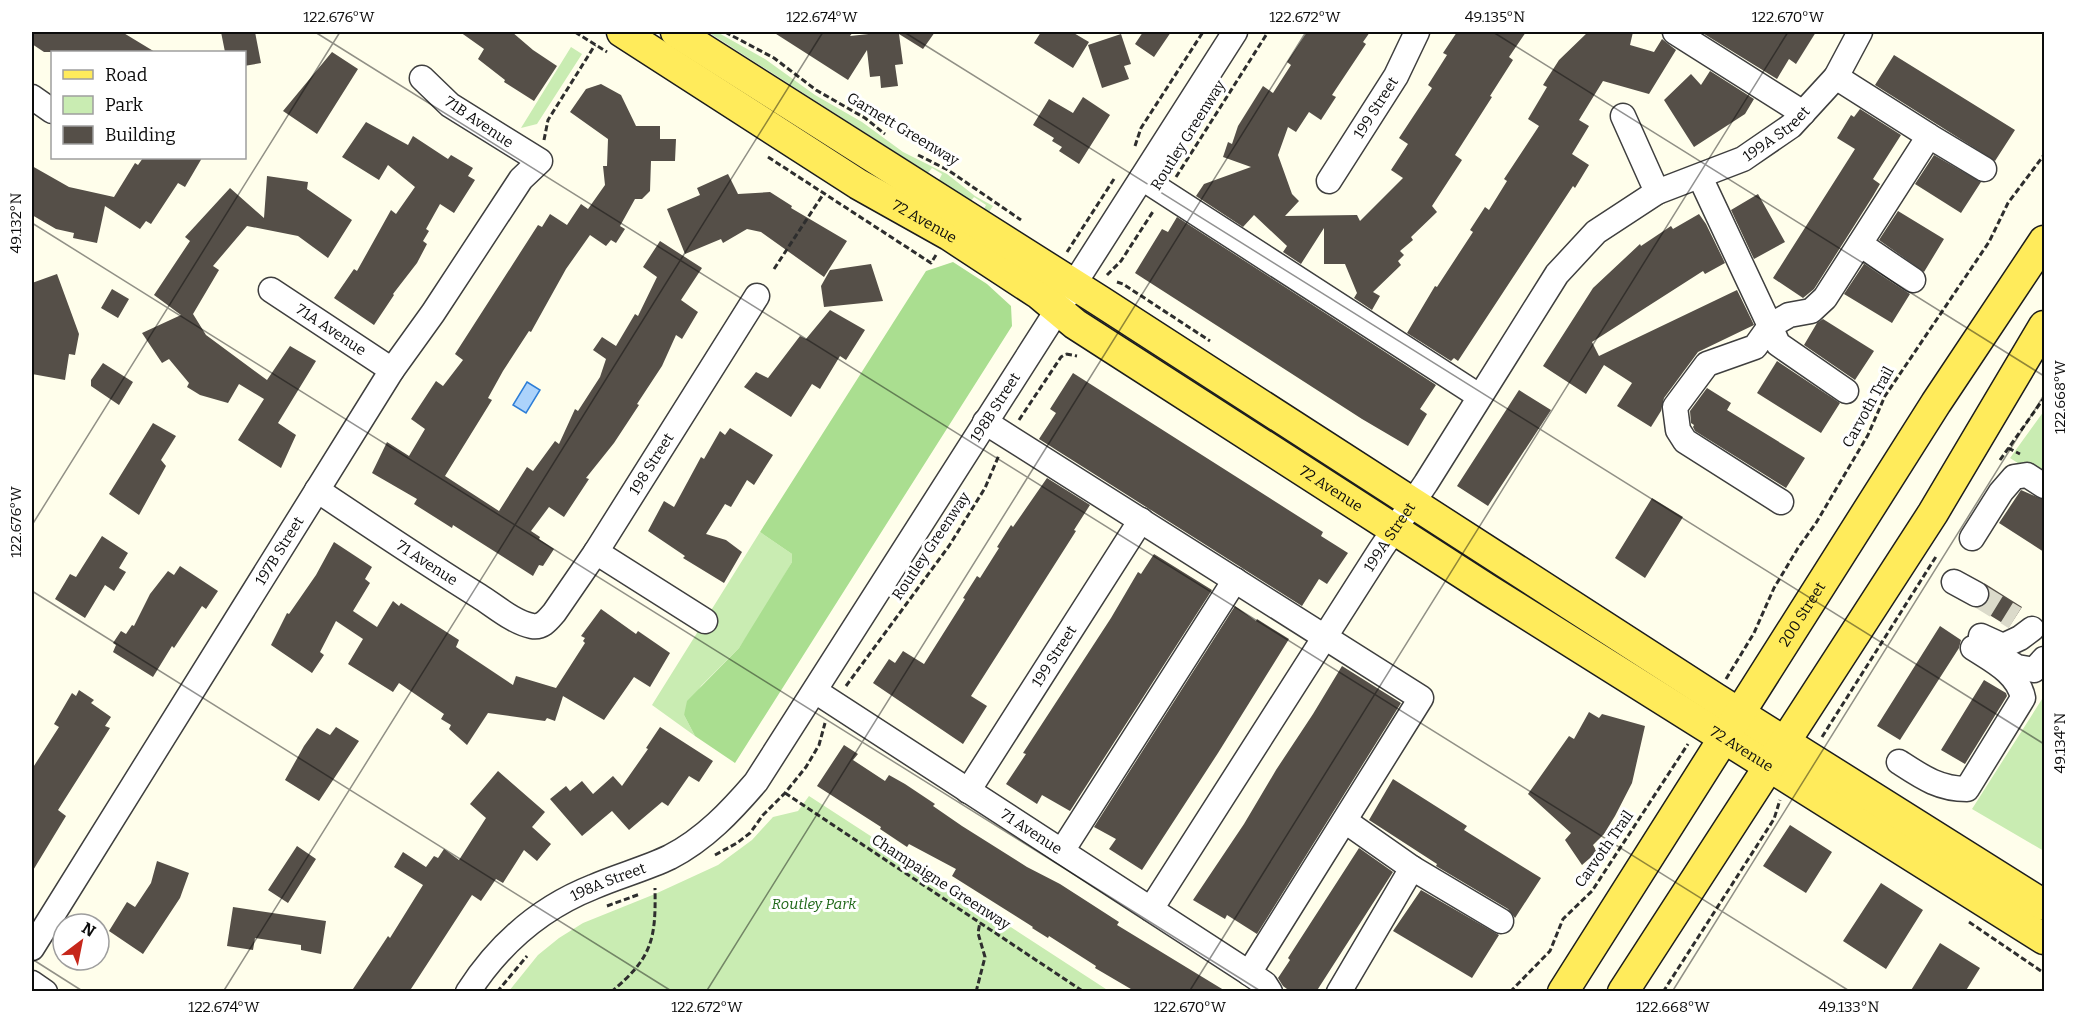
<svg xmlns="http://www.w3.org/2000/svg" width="2076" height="1023" font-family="Bitter,serif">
<rect width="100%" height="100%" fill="#fffeeb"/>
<path fill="#c9ecb2" d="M708 32H717L765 59 815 95 862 122 903 152 947 174 975 196 993 206 989 212 984 209 986 205 974 197 971 201 939 180 942 174 932 168 928 173Z
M571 47 582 54 537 124 521 128Z
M2044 411V480L2010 458Z
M760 532 792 554V562L760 617 739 648 701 686 684 715 695 736 652 705Z
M2044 696V851L1972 809Z
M809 796 1109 991H509L538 955 559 938 583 923 655 894 718 865 752 840 773 817 798 811Z"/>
<path fill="#aade90" d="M953 262 987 284 1011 306 1012 326 735 763 695 736 684 715 687 701 739 648 792 562V554L760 532 926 271Z"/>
<path fill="#acd3fb" stroke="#2d7ed7" stroke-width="1.5" d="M527 382 540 390 526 413 513 405Z"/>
<path fill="#554f48" d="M32 32H122L155 52H44L32 44Z
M221 32H255L261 63 244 66V52H225Z
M460 32H512L533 50 557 66 534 101 504 82 505 80 478 59 484 49Z
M773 32H853L850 36 887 32H935L923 49 899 34 903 64 895 65 898 86 881 88 880 76 870 77 867 50 848 80Z
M1041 32H1072L1089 42 1073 68 1034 43Z
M1143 32H1171L1154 57 1135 44Z
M1307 32H1370L1363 42 1366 44 1332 95 1336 97 1321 120 1309 112 1296 132 1288 127 1278 155 1292 194 1299 201 1285 216 1357 215 1360 221 1403 178 1391 170 1408 144 1399 138 1432 88 1428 85 1447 55 1443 53 1457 32H1526L1509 57 1513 60 1490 96 1492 97 1455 155 1462 160 1432 206 1437 212 1411 237 1413 240 1400 251 1404 255 1398 261 1401 265 1373 292 1380 296 1372 310 1354 298 1357 293 1345 264H1324V228L1301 264 1283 252 1287 246 1254 215 1243 227 1196 196 1204 184 1251 167 1223 157 1228 142 1232 144 1238 126 1263 86 1273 93 1291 65 1287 62Z
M1588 32H1633L1630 45 1654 52 1662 39 1676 50 1649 94 1603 81 1579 120 1589 126 1572 154 1589 165 1575 188 1573 186 1458 361 1454 358 1451 361 1407 333 1435 286 1437 287 1473 232 1470 230 1485 207 1489 210 1507 181 1504 179 1539 126 1528 119 1547 87 1543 85 1559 60Z
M1701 32H1816L1796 64 1789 59 1777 79Z
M1121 34 1131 64 1124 66 1129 79 1102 88 1088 45Z
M332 52 358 69 317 134 283 111Z
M1894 55 2015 130 1995 161 1875 85Z
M1710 71 1754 99 1745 114 1694 147 1664 100 1691 74 1701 85Z
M601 84 621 95 636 126H660V139H676L675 161H651L650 191 642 199H635L620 226 625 229 616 243 611 240 606 246 590 235 566 269 531 332 529 331 503 371 488 398 492 400 445 476 499 511 527 467 533 471 555 441 559 444 575 409 578 411 600 377 606 359 593 350 602 337 616 346 635 314 638 316 657 277 643 267 660 241 702 268 681 300 698 312 682 339 676 335 662 366 637 404 639 405 614 443 586 478 589 479 564 517 549 507 531 531 540 537 539 539 554 549 543 566 539 565 533 576 453 525 452 528 414 504 417 499 372 473 387 442 409 456 425 429 411 419 436 381 443 386 463 360 455 354 538 225 542 227 550 214 567 225 581 204 588 209 605 185 603 166H607L608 139 570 112 586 89Z
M1083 97 1110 115 1079 164 1059 151 1062 147 1052 141 1054 138 1033 125 1049 99 1073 113Z
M1860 109 1901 135 1873 179 1880 184 1873 196 1814 289 1803 298 1773 278 1855 149 1837 138 1851 115 1854 117Z
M366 122 408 145 413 136 448 159 451 155 473 168 468 176 475 180 454 213 440 204 426 229 429 231 423 241 427 244 417 263 393 294 394 295 374 325 334 298 354 269 357 271 391 210 396 214 415 187 388 165 379 180 342 157Z
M1934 155 1981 182 1961 213 1915 184Z
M143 158H202L185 187 178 183 151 224 146 221 140 229 105 206 97 243 73 238 74 233 56 229 32 215V166L69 187 114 197 135 163 138 165Z
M728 174 738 194 770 192 792 206 791 208 847 241 824 277 761 232 747 229 723 243 721 239 685 254 667 209 700 195 697 188Z
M267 176 308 182 307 189 352 220 328 258 298 236 247 226 213 266 219 270 193 314 206 335 267 380 290 346 316 361 278 423 296 435 281 468 238 440 264 399 239 384 228 403 200 395 187 387 189 383 169 359 162 363 142 333 181 315 154 295 190 241 185 237 230 188 264 218Z
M1758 194 1785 242 1754 259 1731 210Z
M1898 211 1944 239 1924 272 1879 240Z
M1699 214 1706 224 1725 263 1705 274 1703 271 1592 342 1599 356 1737 290 1754 325 1698 352 1664 398 1661 411 1651 427 1617 406 1632 383 1604 365 1586 394 1543 366 1593 288 1640 244 1641 246 1671 226 1673 229Z
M1177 217 1436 385 1420 409 1427 414 1408 446 1362 419 1135 273 1162 229 1168 232Z
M871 264 883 301 824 307 821 286 830 270Z
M1864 264 1910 294 1892 323 1844 294Z
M57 274 79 334 75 355 69 354 65 380 32 374V283Z
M112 289 129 299 118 318 101 308Z
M830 310 865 330 846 360 840 356 820 389 812 384 791 417 744 387 756 372 768 378 800 336 806 339Z
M1823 319 1874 351 1855 380 1804 345 1817 323Z
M1777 361 1840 403 1821 433 1757 393Z
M103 363 133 382 119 405 91 386V380Z
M1073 373 1323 532 1321 536 1348 553 1327 584 1319 579 1302 606 1039 439 1056 413 1050 409Z
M1707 388 1731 403 1727 410 1805 458 1786 488 1695 431 1693 427 1694 425 1691 423 1690 411Z
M1519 390 1551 410 1488 506 1457 486Z
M153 423 176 436 161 460 166 466 139 515 109 494Z
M730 428 773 455 754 485 747 480 731 507 725 504 706 534 726 540 742 552 724 583 683 558 685 556 648 531 664 501 674 507 701 457 704 459 720 431 725 435Z
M1047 478 1090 505 1074 530 1076 531 971 696 987 706 963 744 873 683 889 659 895 663 903 651 924 664 965 599 963 598 977 576 980 578 999 548 997 547 1011 525 1013 527Z
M2021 490 2044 500V552L1999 523Z
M1652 498 1683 517 1645 578 1615 558Z
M102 536 128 553 119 568 126 572 114 591 105 585 85 618 55 599 70 574 76 577Z
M334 542 372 567 365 579 370 583 353 611 377 627 393 601 399 606 401 603 459 640 456 647 513 685 516 676 556 688 585 643 583 641 585 638 581 636 601 609 636 634 638 631 670 653 650 687 634 677 604 720 563 696 555 721 547 718 545 721 488 713 467 745 449 729 451 725 441 719 444 714 399 683 393 692 348 664 363 639 336 621 320 652 324 655 312 673 271 645 287 613 289 614 316 575Z
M1154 554 1212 590 1070 811 1042 795 1037 804 1006 784 1026 754 1023 753 1111 618 1138 572 1141 574Z
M180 566 218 591 206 609 202 606 174 648 172 646 153 677 113 652 116 645 113 643 121 631 126 634 132 625 134 626 150 594 168 571 174 575Z
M1984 583 2022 607 2009 627 1978 608 1984 606 1989 600 1990 593Z
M1235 606 1256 621 1257 619 1289 639 1218 753 1142 870 1109 849 1116 839 1094 827Z
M1940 626 1961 640 1959 648 1900 740 1877 726Z
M1342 666 1401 703 1257 934 1227 915 1225 919 1193 900 1244 824 1276 770 1313 714Z
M1984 680 2006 693 2007 696 1965 764 1941 750Z
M79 690 94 700 91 703 111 717 105 726 110 728 58 810 66 816 32 872V769L59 727 54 724 72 693 76 696Z
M1589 712 1599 718 1602 714 1645 726 1632 783 1615 816 1604 834 1593 845 1597 852 1582 865 1565 840 1571 833 1528 794 1569 736 1574 739Z
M336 727 359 741 319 801 285 780 304 746 317 728 330 735Z
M660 727 713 761 699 782 689 776 668 806 662 802 629 830 612 811 582 836 550 799 566 786 570 791 582 781 593 794 613 776 622 786 648 749 646 748Z
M844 745 858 754 853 760 885 781 889 775 905 784 935 804 933 806 962 826 1027 867 1060 884 1088 902 1119 922 1117 925 1227 992H1136L1095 968 1096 966 1049 936 1048 938 1032 928 1033 927 952 876 956 869 909 844 907 847 880 829 881 827 817 786Z
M498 771 545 812 532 827 551 844 537 861 524 850 503 883 496 879 481 901 472 895 409 992H351L388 936 390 938 423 885 394 867 403 852 426 867 434 856 438 858 444 849 459 860 486 818 470 804Z
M1393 779 1467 826 1464 830 1541 878 1515 918 1508 909 1436 866 1437 864 1369 820Z
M1790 825 1832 852 1806 893 1763 866Z
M297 846 316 859 288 903 268 890Z
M1359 848 1393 872 1316 992H1291L1283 986 1278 978 1290 960 1288 958Z
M157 861 189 873 180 898 143 954 109 931 127 902 135 907 151 883Z
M1881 883 1923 910 1886 969 1843 941Z
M1421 890 1499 935 1472 978 1393 931Z
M233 907 326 921 321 954 301 950V945L255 938 253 950 227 946Z
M1940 943 1980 968 1965 992H1910Z"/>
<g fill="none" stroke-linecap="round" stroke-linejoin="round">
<path stroke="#dbdaca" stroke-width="24" stroke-dasharray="24 12" stroke-linecap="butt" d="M1976 594 2015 618"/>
<defs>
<g id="minor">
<path d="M1675 32 1803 113"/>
<path d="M32 97 52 111"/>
<path d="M1623 116 1657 192"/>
<path d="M1929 136 1984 169"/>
<path d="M1700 177 1770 326 1789 315 1811 311 1825 298 1929 136 1836 77"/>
<path d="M1142 178 1479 396"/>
<path id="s1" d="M1329 181 1396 76 1417 32"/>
<path d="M1860 244 1913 280"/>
<path id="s2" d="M271 290 392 370"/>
<path d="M985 422 1421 698 1249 973"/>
<path id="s3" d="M317 490C371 526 424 562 479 596 495 606 513 622 532 626 542 628 548 620 554 613L596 552 757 296"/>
<path d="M1781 502 1685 441 1678 430 1675 407 1707 364 1755 347 1770 326 1778 344 1846 391"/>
<path d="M1972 538 2001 492 2014 477 2027 475 2044 486"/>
<path d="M596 552 705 621"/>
<path d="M1954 582 1976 594"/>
<path d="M1981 636 2003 646 2020 638 2032 629"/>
<path d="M1999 656 2017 667 2034 670 2044 659"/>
<path id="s4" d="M815 691 1249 973 1265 984 1270 992"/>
<path d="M1899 762C1922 777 1939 789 1967 789L2023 698C2018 673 1993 661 1973 648"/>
<path id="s5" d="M968 791 1141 520"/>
<path d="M1345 821 1412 868 1501 921"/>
<path d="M1062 851 1235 580"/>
<path id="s6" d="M1151 909 1381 549 1426 483 1557 274 1596 232 1657 192 1743 159 1791 126 1836 77 1860 32"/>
<path id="s7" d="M32 948 392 370 433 313 521 179 540 161 450 105 422 78"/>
<path d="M32 983 45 992"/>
<path id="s8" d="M468 992C499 944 540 908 593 887 618 876 645 869 670 857 705 839 731 811 756 782L1235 32"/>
<path d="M1339 992 1412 868"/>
</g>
<g id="major">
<path id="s9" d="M622 32 858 184 949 235 1039 294 1075 324 1487 589 2044 939"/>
<path d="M676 32 1100 301 1715 698 2044 905"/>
<path id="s10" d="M1563 992 1936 403 2044 241"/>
<path d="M1623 992 1933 513 2044 326"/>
</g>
</defs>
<use href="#minor" stroke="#3f3f3f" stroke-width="27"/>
<use href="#major" stroke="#1d1d1d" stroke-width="33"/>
<path stroke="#2e2e2e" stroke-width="3" stroke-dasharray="6 3" stroke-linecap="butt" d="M575 32 607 52
M725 32 774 58 816 90 865 118 885 134
M544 140 548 120 595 45
M1135 146 1141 128 1203 32
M918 155 948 170 1021 220
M768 157 931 263 936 255
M1176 177 1268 32
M1067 252 1114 179
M774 269 824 193
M1107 275 1121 261 1154 210
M1117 282 1123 284 1210 341
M1066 354 1077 356
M1019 420 1061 357 1066 354
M2008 448 2020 454
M2000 460 2044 398
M1726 679 1754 633 1774 588 1798 548 1816 523 1868 435 1885 396 1989 242 2008 203 2044 155
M846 686 949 546 985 488 999 455
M1822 737 1937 555
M785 793 1084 992
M715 855 737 843 750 833 763 815 785 793 806 767 819 745 825 723
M607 906 640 894
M1969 922 2044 973
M497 992 527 956
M611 992C652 958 656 940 655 888
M976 992 985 957 978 933 980 922
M1510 992 1550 951 1563 919 1592 891 1688 744
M1663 992 1774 819 1780 800"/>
<use href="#minor" stroke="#fff" stroke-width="24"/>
<use href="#major" stroke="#ffeb5b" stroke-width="30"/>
</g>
<path fill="none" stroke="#0c0c0c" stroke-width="1.5" stroke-opacity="0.45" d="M315 32 1851 992M904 32 2044 744M1493 32 2044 376M32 223 1262 992M32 525 340 32M32 591 673 992M32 959 84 992M223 992 823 32M706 992 1306 32M1189 992 1788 32M1672 992 2044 395"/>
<g text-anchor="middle" stroke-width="6" stroke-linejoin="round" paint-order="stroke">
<g font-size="15" fill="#0c0c0c" stroke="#fff">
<text dy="5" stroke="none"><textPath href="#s1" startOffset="87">199 Street</textPath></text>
<text transform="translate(479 122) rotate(34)" y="5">71B Avenue</text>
<text transform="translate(903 129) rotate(31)" y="5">Garnett Greenway</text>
<text dy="5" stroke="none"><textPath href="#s6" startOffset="1018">199A Street</textPath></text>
<text transform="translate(1188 135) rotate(-58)" y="5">Routley Greenway</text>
<text dy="5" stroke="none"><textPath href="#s9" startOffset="357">72 Avenue</textPath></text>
<text dy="5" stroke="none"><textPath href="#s2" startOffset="72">71A Avenue</textPath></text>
<text dy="5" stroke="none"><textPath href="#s8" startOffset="808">198B Street</textPath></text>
<text transform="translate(1868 407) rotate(-61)" y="5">Carvoth Trail</text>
<text dy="5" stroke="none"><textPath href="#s3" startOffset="460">198 Street</textPath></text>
<text dy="5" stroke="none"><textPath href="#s9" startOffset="844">72 Avenue</textPath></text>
<text dy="5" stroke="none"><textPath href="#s6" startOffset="442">199A Street</textPath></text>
<text transform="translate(931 546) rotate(-56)" y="5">Routley Greenway</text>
<text dy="5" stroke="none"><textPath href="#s7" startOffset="468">197B Street</textPath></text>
<text dy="5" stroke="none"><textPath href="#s3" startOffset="132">71 Avenue</textPath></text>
<text dy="5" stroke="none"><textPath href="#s10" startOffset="447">200 Street</textPath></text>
<text dy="5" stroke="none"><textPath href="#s5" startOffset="160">199 Street</textPath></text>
<text dy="5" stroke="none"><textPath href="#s9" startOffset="1330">72 Avenue</textPath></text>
<text dy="5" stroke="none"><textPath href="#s4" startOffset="258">71 Avenue</textPath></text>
<text transform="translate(1604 849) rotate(-55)" y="5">Carvoth Trail</text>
<text dy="5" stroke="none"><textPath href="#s8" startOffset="182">198A Street</textPath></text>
<text transform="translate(941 882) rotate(33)" y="5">Champaigne Greenway</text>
</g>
<g font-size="15" font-style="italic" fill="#1f6818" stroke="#fff">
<text x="814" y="909">Routley Park</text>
</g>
</g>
<rect width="2076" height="1023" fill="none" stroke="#ffffff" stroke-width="66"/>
<rect x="51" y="51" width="195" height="108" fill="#ffffff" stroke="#9e9e9e" stroke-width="1.5"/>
<rect x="63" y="70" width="30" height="9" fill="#ffeb5b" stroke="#9e9e9e" stroke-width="1.5"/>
<text x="105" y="81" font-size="18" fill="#0c0c0c">Road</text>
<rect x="63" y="96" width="30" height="18" fill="#c9ecb2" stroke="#9e9e9e" stroke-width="1.5"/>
<text x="105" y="111" font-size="18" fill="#0c0c0c">Park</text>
<rect x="63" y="126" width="30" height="18" fill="#554f48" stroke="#9e9e9e" stroke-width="1.5"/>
<text x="105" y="141" font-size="18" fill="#0c0c0c">Building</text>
<g transform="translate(81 942) rotate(32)"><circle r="28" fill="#ffffff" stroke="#9e9e9e" stroke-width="1.5"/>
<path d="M0-4.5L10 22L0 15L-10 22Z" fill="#c6271b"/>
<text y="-9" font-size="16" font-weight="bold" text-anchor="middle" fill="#0c0c0c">N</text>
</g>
<rect x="33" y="33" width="2010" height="957" fill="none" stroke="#0c0c0c" stroke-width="2"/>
<g font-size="15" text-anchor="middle" fill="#0c0c0c">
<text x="339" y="22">122.676°W</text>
<text x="822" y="22">122.674°W</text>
<text x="1305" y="22">122.672°W</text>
<text x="1495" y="22">49.135°N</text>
<text x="1788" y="22">122.670°W</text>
<text transform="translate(16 223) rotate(-90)" y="5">49.132°N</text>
<text transform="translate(2060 397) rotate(-90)" y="5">122.668°W</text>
<text transform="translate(16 522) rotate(-90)" y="5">122.676°W</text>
<text transform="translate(2060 743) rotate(-90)" y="5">49.134°N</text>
<text x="224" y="1012">122.674°W</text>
<text x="707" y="1012">122.672°W</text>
<text x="1190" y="1012">122.670°W</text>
<text x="1673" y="1012">122.668°W</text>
<text x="1849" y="1012">49.133°N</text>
</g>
</svg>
